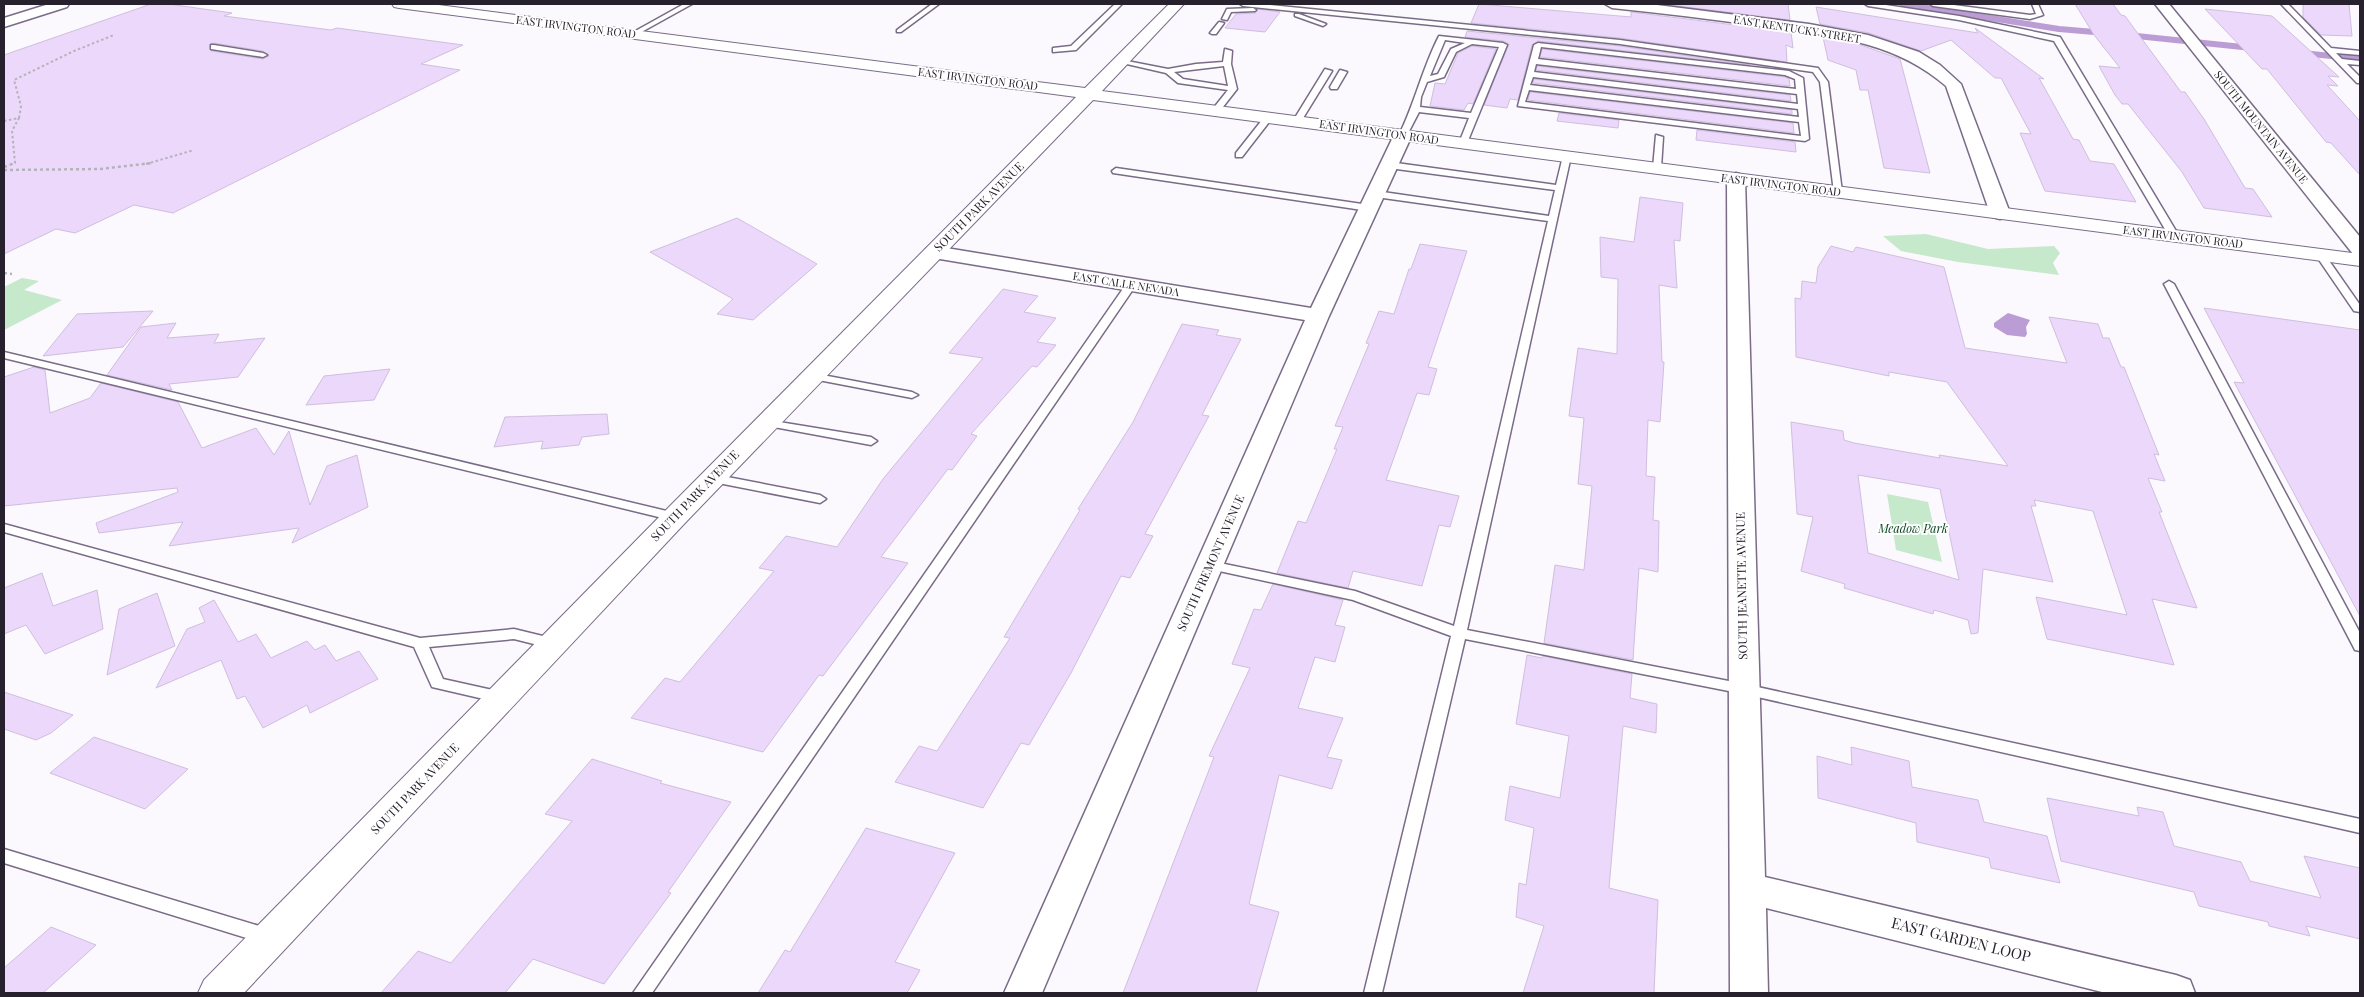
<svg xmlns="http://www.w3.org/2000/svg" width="2364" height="997" font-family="'Playfair Display',serif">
<rect width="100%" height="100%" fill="#fbf8fe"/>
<path fill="#c6e8cb" d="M1926 234 1988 249 2054 246 2060 253 2053 263 2059 275 1958 262 1901 251 1883 236Z
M22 278 39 281 24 290 62 300 4 330V287Z
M1887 494 1928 502 1942 562 1896 550Z"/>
<path fill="#bb9cd4" d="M2008 313 2030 320 2026 327 2027 334 2025 337 2007 335 1994 327V323Z"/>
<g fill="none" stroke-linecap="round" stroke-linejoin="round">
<path stroke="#bb9cd4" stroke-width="6" d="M1902 4 2059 29 2106 33
M2127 35 2252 48
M2302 53 2360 59"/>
</g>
<path fill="#ebd8fb" stroke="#cfbfde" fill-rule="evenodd" d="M151 4H168L232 13 224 16 331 30 337 28 463 45 421 64 460 70 173 213 134 205 75 233 56 229 4 254V55ZM214 43 263 51 269 56 263 59 211 51 210 44Z
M1479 4 1631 17V12L1791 32 1793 48 1786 45 1787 62 1620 38 1471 23Z
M1662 4H1788L1790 20Z
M2075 4H2113L2121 15 2125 16 2181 92H2185L2204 119 2245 188 2253 189 2272 217 2204 208 2182 172 2128 104H2122L2115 95 2099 66 2120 68 2094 35Z
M2303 4H2349L2352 36 2321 35 2303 17Z
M1816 7 1978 33 1975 28 2044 79 2039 78 2073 139 2079 140 2090 161 2114 164 2136 202 2045 191 2020 133 2031 134 2001 78H1995L1951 40 1921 51 1869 33 1820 24Z
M1258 9 1280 12 1265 32 1225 28 1236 14 1255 13Z
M2205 9 2272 16 2339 77 2328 76 2338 86 2327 85 2360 121V175L2331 143 2326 142 2267 69H2262Z
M1467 31 1620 46 1750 65 1538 41 1532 45 1518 100 1510 99 1507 108 1484 105 1509 44 1503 41 1465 37Z
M1823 37 1858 44 1900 59 1930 173 1884 168 1868 90H1860L1856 70 1828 60Z
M1472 46 1496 49 1473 104 1468 103 1464 110 1430 106 1435 83 1445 84 1458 53Z
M1542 49 1785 77 1789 79 1790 86 1540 57Z
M1537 66 1790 95 1791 101 1536 70Z
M1534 79 1792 110V114L1533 83Z
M1530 92 1793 123 1794 133 1528 100Z
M1559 113 1619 120 1618 128 1557 121Z
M1697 130 1795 142 1796 152 1696 140Z
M1640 197 1683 203 1680 241 1674 240 1677 288 1659 285 1662 362H1664L1660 422 1648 420 1646 476 1655 477 1653 520 1659 521 1658 572 1639 568 1633 660 1544 643 1555 565 1584 570 1592 486 1578 484 1584 418 1569 416 1578 348 1617 354 1618 279 1601 277 1600 237 1634 242Z
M737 218 817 264 753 320 717 314 733 299 650 252Z
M1420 244 1467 251 1428 367 1437 369 1429 395 1417 393 1386 480 1459 496 1450 527 1439 525 1422 586 1353 571 1348 588 1277 573 1298 521 1306 523 1337 449H1334L1343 427 1335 426 1369 344 1366 343 1379 311 1394 314 1409 269H1411Z
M1831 246 1853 252 1856 247 1944 267 1965 348 2067 363 2049 317 2098 324 2103 338H2109L2121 367H2124L2159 455 2154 454 2165 481 2148 478 2162 512H2159L2197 608 2152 599 2174 665 2047 639 2036 597 2127 615 2093 511 2034 500 2036 506H2031L2053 582 1983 569 1978 633 1971 634 1968 620 1934 610 1933 614 1844 588 1845 584 1801 571 1813 517 1797 514 1791 422 1843 431 1844 440 1854 443 1940 458 1939 455 2008 466 1947 382 1889 372V376L1796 357 1795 298 1801 299 1802 281 1816 283 1818 267ZM1858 475 1940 489 1959 580 1868 553Z
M1003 289 1038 296 1024 312 1056 318 1037 342 1056 345 1037 367 1032 366 971 434 977 436 952 470 948 469 881 557 908 563 823 676 819 675 763 752 631 718 665 678 680 682 774 571 759 568 786 536 837 547 883 479 983 358 949 353Z
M2204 308 2360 330V616L2234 382 2244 383Z
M153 311 123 347 43 356 77 314Z
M176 323 167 338 219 334 214 343 265 338 238 377 169 384 172 390 107 375 141 327Z
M1182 324 1219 330 1216 335 1241 339 1202 415 1209 416 1145 534 1153 536 1130 578 1121 576 1071 673 1029 745 1021 743 983 808 895 782 919 746 937 751 1010 638 1004 637 1080 510 1078 509 1133 422Z
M34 367 45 370 50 413 90 398 101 383 178 402 202 448 256 428 274 455 289 431 310 505 327 466 357 455 368 507 292 543 299 528 169 546 183 522 99 533 96 523 178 492 177 488 4 506V377Z
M390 369 374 400 306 405 324 376Z
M607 414 609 434 582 437 579 445 541 449 543 441 494 447 505 417Z
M42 573 53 606 97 590 103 629 45 654 26 625 4 634V588Z
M1273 584 1343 600 1335 625 1345 627 1335 662 1315 657 1298 708 1343 718 1327 757 1342 760 1332 789 1279 775 1249 904 1279 912 1256 993H1123L1214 757 1209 756 1250 668 1232 664 1254 609 1261 610Z
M157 593 175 646 107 675 119 609Z
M214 600 238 642 256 634 271 658 307 641 315 650 325 645 336 661 359 651 378 679 310 713 307 705 263 728 245 696 237 699 221 660 156 688 187 629 205 622 199 608Z
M1527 655 1542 658 1543 656 1632 674 1630 698 1657 704 1656 733 1623 726 1609 888 1658 900 1654 993H1523L1544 926 1516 917 1519 883 1526 885 1534 828 1505 820 1510 786 1560 798 1569 736 1516 724Z
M4 692 73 715 51 733 36 740 4 729Z
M94 737 188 769 145 809 50 773Z
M1851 747 1909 761 1912 787 1978 800 1984 822 2047 836 2060 883 1991 868 1989 858 1917 842 1916 823 1818 798 1817 756 1852 765Z
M592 759 662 781 660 783 731 802 668 892 671 893 604 984 533 959 505 993H381L418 951 451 963 572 821 545 814Z
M2047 798 2139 816 2137 807 2163 812 2174 846 2241 862 2250 881 2321 898 2304 856 2360 868V939L2306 926 2310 936 2269 926 2268 922 2199 906 2194 892 2061 861Z
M866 828 955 853 895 962 920 970 907 993H758L785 950 790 952Z
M51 927 96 945 43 993H4V968Z"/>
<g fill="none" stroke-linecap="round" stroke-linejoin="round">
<defs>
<path id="service" d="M684 4H692L636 35 630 34Z
M932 4H939L901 32H897V30Z
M1115 4H1122L1076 50 1053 52V48L1071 46Z
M1240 4H1260L1620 40 1818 68 1828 82 1842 192 1838 195 1834 192 1820 82 1813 72 1620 44 1243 6Z
M1865 4H1879L1959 16 2060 37 2179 236 2177 238H2171L2169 236 2054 41 1959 20 1868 6Z
M1930 4H1946L2030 15 2036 14 2032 4H2038L2043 15 2030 19 1933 6Z
M2281 4H2288L2331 48 2360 51V55L2336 53 2342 59 2360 61V65L2347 64 2360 77V83H2357Z
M1253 8 1256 10 1255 11 1231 12 1227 20 1222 19 1227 9Z
M1295 14H1299L1326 24 1323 26 1295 16Z
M1219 22 1224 23 1216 34H1212L1210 33Z
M1439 36 1503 43 1507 45 1467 143 1463 145 1459 143 1469 118 1419 112 1406 137 1399 135C1415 103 1422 69 1439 36ZM1445 40 1465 43 1451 49 1438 74 1430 76ZM1472 44 1499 47 1471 113 1420 107 1421 97 1427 82 1444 77 1456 52Z
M1538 43 1789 71 1803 78 1809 139 1805 141 1518 106 1534 45ZM1541 47 1785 75 1795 79 1796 89 1538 59ZM1536 64 1797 94 1798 104 1534 72ZM1533 77 1798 109 1799 117 1530 85ZM1529 90 1799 122 1801 136 1525 102Z
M214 45 263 53 267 55 263 57 211 49V45Z
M1225 49 1232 51 1231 64 1237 89 1219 112H1216L1212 110 1228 90 1178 83 1166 73 1118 62 1122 60 1168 69 1196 64 1223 62ZM1224 66 1228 86 1183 79 1174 72Z
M1325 69 1332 71 1300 123H1294L1293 121Z
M1340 70 1347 72 1337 89H1331L1330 87Z
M1266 115 1273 117 1242 157H1236V153Z
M1656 135 1663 137 1661 168 1657 171 1653 168Z
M1567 153 1571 156 1467 630 1744 684 2360 819V833L1744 694 1465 639 1382 993H1364L1451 636 1353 600 1210 569 1203 565 1210 561 1355 591 1454 626 1548 221 1376 197 1372 194 1376 191 1549 216 1555 190 1389 168 1385 165 1389 162 1556 185 1563 156Z
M1116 168 1369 205 1374 208 1369 211 1113 173 1112 171Z
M2320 251 2323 252 2360 305V312L2354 311 2315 254Z
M2169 281 2174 284 2360 633V651L2355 650 2353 646 2164 284Z
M1131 282 1136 285 652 993H633L1127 283Z
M4 352 675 513 681 517 675 521 4 358Z
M812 373 912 392 918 395 912 398 808 378 806 376Z
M767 420 871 437 877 441 871 445 763 425 761 423 763 421Z
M712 474 820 495 826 499 820 503 708 481 706 478Z
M4 524 420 638 514 629 559 640 561 644 559 648 554 649 514 639 429 647 443 679 506 693 508 697 506 701 501 703 432 687 414 647 4 532Z
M4 849 266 928 272 930 275 936 272 942 266 944 4 863Z"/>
<path id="minor" d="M49 4H69L67 7 4 27V18Z
M1605 4H1649L1809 24 1868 35 1919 52 1940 65 1961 84 2010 213 2007 217 2000 219 1993 217 1990 213 1946 86C1894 40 1826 35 1760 26 1711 19 1661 13 1612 8Z
M2155 4H2169L2360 237V256L2353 254Z
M1403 130 1409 131 1412 135 1329 316 1042 993H1004L1305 320 934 258 927 256 924 252 927 248 934 246 1311 308 1394 135 1397 131Z
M1736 173 1742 175 1745 179 1765 877 2176 975 2190 980 2195 993H2106L1766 908 1768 993H1730L1727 179 1730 175Z"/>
<path id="secondary" d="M392 4H431L1085 88 1169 4H1184L1102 91 2360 254V266L1093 100 685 523 244 993H198L204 980 665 511 1076 97 399 8 394 7Z"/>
</defs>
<use href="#service" stroke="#7a6b87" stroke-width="3"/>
<use href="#minor" stroke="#7a6b87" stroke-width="3"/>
<use href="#secondary" stroke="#7a6b87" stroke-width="2"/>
<path stroke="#b6b2ba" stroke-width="2" stroke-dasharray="2.5 2.5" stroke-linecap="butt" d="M19 118 21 106 14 80 74 51 114 35
M4 121 19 118 12 131 15 163 12 164
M146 164 194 150"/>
<path stroke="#b6b2ba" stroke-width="2.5" stroke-dasharray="3 3" stroke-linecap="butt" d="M4 167 15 163
M4 170 100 169 152 163
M4 273 12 274"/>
<use href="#service" fill="#fff" fill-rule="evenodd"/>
<use href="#minor" fill="#fff" fill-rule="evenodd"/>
<use href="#secondary" fill="#fff" fill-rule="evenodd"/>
</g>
<g text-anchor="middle" stroke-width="4" stroke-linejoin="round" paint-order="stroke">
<g font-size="11" fill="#27212d" stroke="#fff">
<text transform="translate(576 27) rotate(7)" y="4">EAST IRVINGTON ROAD</text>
<text transform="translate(1797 29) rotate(9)" y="4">EAST KENTUCKY STREET</text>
<text transform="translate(978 79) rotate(7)" y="4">EAST IRVINGTON ROAD</text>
<text transform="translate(2261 127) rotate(51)" y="4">SOUTH MOUNTAIN AVENUE</text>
<text transform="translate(1379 132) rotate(8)" y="4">EAST IRVINGTON ROAD</text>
<text transform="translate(1781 185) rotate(7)" y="4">EAST IRVINGTON ROAD</text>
<text transform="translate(2183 237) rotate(7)" y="4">EAST IRVINGTON ROAD</text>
<text transform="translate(1126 284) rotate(9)" y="4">EAST CALLE NEVADA</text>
</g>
<g font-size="12" fill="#27212d" stroke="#fff">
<text transform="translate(979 207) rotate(-45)" y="4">SOUTH PARK AVENUE</text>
<text transform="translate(695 496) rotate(-46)" y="4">SOUTH PARK AVENUE</text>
<text transform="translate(1211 563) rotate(-66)" y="4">SOUTH FREMONT AVENUE</text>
<text transform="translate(1742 586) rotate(-91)" y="4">SOUTH JEANETTE AVENUE</text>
<text transform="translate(415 789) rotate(-46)" y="4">SOUTH PARK AVENUE</text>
</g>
<g font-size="12" font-style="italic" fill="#06461d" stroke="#fff">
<text x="1913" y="533">Meadow Park</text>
</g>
<g font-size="15" fill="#27212d" stroke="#fff">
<text transform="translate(1961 940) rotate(14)" y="5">EAST GARDEN LOOP</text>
</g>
</g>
<rect width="2364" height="997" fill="none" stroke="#27212d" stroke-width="10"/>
</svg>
